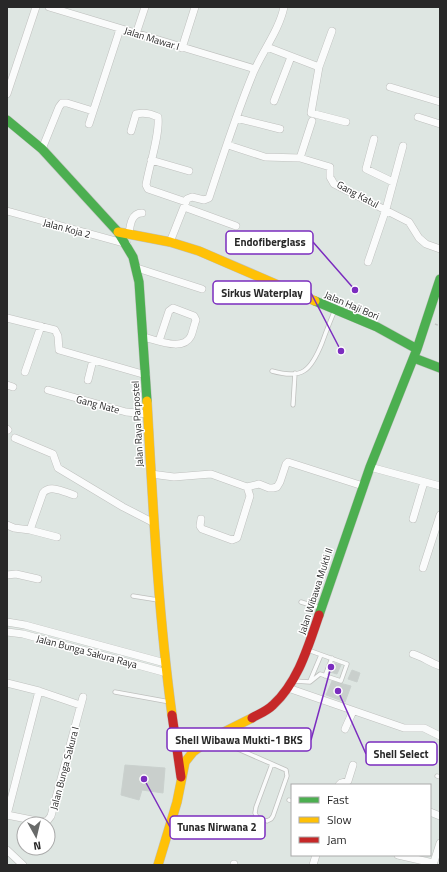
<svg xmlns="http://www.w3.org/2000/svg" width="447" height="872" viewBox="0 0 447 872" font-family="'Titillium Web',sans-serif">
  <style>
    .building { fill: #c9cfcc; stroke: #cad1ce }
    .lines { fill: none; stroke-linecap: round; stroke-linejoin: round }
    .lane-casing { stroke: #bfc0be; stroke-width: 5 }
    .street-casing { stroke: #bfc0be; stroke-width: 8 }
    .fast-casing { stroke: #bfc0be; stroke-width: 10 }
    .slow-casing { stroke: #bfc0be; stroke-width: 10 }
    .jam-casing { stroke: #bfc0be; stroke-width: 10 }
    .path { stroke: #c3c4c3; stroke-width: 1.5; stroke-dasharray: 3 2; stroke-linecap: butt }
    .lane { stroke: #fafbfb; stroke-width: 3.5 }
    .street { stroke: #fafbfb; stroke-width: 7 }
    .fast { stroke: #4caf50; stroke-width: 9 }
    .slow { stroke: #ffc107; stroke-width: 9 }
    .jam { stroke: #c62828; stroke-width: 9 }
    .labels { text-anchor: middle; stroke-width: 3; stroke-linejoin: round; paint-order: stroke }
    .street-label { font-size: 10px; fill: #282828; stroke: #fff }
    .leader { fill: none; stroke: #7b2cbf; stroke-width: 1.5 }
    .callout-dot { fill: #7b2cbf; stroke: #fff; stroke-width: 1.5 }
    .callout { fill: #fff; stroke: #7b2cbf; stroke-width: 1.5 }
    .callout-label { font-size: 11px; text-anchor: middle; font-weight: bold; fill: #282828 }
  </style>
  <rect width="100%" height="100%" fill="#dee6e2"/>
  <path class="building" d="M334,663l7,2 -4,9 -7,-2z
    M352,670l8,3 -3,9 -9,-3z
    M332,681l19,5 -6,16 -19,-7z
    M125,765l40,3 -2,25 -21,-3 -3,10 -18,-5z"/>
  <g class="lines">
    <defs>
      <path id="lane" d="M272,371c31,9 39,-1 50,-28 4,-11 8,-22 13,-33
        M293,405l2,-32
        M133,596l25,4
        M301,602l19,6
        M325,676l7,-18
        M294,681l16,1 10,-8 21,7 6,-17 -39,-14
        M310,681l11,-26
        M115,692l55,10
        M215,739l71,31 1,6 -14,40 -2,3 -4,2 -10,-4 -2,-4 1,-6 16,-43
        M437,776l3,1
        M289,800l3,1"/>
      <path id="street" d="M49,7l206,62
        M136,34l9,-27
        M267,47l52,20 13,-36
        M182,48l13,-41
        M319,67l-8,46 35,9
        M390,87l50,15
        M7,94l29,-87
        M274,101l17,-44
        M418,117l22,7
        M236,118l44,11
        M89,124l31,-95
        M131,131l5,-17c8,-2 14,-1 22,3 2,18 -9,49 -12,68l2,4 38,13
        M374,139l-8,30 27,13
        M228,145l37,12 35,1 30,9v10l4,7 75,38 10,16 7,6 14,5
        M42,149l17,-42 3,-4h5l26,8
        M300,158l12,-37
        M151,160l38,11
        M184,207l52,19
        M7,211l120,33
        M129,234c1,-8 2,-21 13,-21
        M170,242l17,-43 5,-2 12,3 5,-2c14,-43 28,-86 45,-127 10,-22 25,-41 30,-64
        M368,262l18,-53 17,-63
        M137,268l65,21
        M7,318l48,12 3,6 1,14 87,25
        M143,337c14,3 40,15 48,-1 2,-5 3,-11 5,-16l-2,-4 -21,-8 -4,3 -10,30
        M25,372l16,-46
        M88,380l5,-20
        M7,385l6,2
        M48,390l78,22 22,2
        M7,429l1,1
        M15,438l38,16 5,14 65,39 31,16
        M370,467l70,19
        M151,474l23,3 37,-3 36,13 12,-3 10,4h4l4,-1 3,-5 6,-18 2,-2 75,24
        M201,519l-1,7 2,3 30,11 5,-2 13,-42 -3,-9
        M413,519l11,-37
        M7,525l7,3 16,2 27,7
        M30,530l13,-37c7,-9 21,-1 31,2
        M423,568l17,-53
        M7,575l9,-1 22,5
        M7,622l18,3 140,38
        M7,632l16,2 144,39
        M413,654c10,3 16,8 27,12
        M7,683l32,8 41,14
        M288,688l116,40h20l16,8
        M345,729l8,-18
        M339,785l2,-2 7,-2 5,-16
        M430,812l10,4
        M7,815l35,7 6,-2 3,-4 32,-119
        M7,815l32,-124
        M7,850l16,15
        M398,855l35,8
        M234,865v-1
        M313,865l3,-10
        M433,865l7,-22"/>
      <path id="fast" d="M7,120l35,29 76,83 15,25 6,25 8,119
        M315,301l62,26 40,22
        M414,358l26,10
        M319,615l51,-148 47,-118 23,-70"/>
      <path id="slow" d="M118,232l52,10 29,9 116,50
        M147,401c6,105 11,210 25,314
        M158,865l19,-63 8,-40 8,-10 19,-14 40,-20"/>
      <path id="jam" d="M172,715l9,62
        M252,718c7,-4 15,-7 21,-13 25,-23 35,-58 46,-90"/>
    </defs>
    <use href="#lane" class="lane-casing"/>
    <use href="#street" class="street-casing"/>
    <use href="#fast" class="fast-casing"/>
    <use href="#slow" class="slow-casing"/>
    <use href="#jam" class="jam-casing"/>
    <path class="path" d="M435,324l5,2"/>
    <use href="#lane" class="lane"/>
    <use href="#street" class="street"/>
    <use href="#fast" class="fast"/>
    <use href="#slow" class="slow"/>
    <use href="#jam" class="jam"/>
  </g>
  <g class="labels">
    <g class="street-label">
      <text transform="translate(152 38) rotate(17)" y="4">Jalan Mawar I</text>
      <text transform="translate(358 194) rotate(28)" y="4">Gang Katul</text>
      <text transform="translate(67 228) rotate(15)" y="4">Jalan Koja 2</text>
      <text transform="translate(352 305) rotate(23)" y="4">Jalan Haji Bori</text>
      <text transform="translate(98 404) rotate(15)" y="4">Gang Nate</text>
      <text transform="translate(137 424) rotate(-93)" y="4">Jalan Raya Parpostel</text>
      <text transform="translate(315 591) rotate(-72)" y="4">Jalan Wibawa Mukti II</text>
      <text transform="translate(87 651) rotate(15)" y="4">Jalan Bunga Sakura Raya</text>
      <text transform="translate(64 768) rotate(-75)" y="4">Jalan Bunga Sakura I</text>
    </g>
  </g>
  <path class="leader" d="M355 290L313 242M341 351L311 293M331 667L311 740M338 691L366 754M144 779L170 827"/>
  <g class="callout-dot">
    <circle cx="355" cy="290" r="4"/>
    <circle cx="341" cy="351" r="4"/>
    <circle cx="331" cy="667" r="4"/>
    <circle cx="338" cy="691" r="4"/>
    <circle cx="144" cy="779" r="4"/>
  </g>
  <g class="callout">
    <rect x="226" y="231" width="87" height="23" rx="4"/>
    <rect x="213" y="281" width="98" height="23" rx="4"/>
    <rect x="167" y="728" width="144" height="23" rx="4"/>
    <rect x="366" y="742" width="71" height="23" rx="4"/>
    <rect x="170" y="816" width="95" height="23" rx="4"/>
  </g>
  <g class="callout-label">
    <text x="270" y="246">Endofiberglass</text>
    <text x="262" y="297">Sirkus Waterplay</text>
    <text x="239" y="744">Shell Wibawa Mukti-1 BKS</text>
    <text x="401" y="758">Shell Select</text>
    <text x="217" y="831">Tunas Nirwana 2</text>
  </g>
  <rect width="447" height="872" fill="none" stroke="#282828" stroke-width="16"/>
  <rect x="291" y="784" width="140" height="72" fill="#ffffff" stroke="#a9a9a9"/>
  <rect x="299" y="797" width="20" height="6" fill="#4caf50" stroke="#a9a9a9"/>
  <text x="327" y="804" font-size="12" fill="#282828">Fast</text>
  <rect x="299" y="817" width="20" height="6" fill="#ffc107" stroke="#a9a9a9"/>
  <text x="327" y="824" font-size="12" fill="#282828">Slow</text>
  <rect x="299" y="837" width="20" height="6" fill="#c62828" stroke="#a9a9a9"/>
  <text x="327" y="844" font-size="12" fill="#282828">Jam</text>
  <g transform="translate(36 836) rotate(172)"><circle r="19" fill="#ffffff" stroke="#a9a9a9"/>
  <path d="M0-3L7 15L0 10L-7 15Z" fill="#686a69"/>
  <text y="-6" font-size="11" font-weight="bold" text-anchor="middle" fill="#282828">N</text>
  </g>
</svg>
